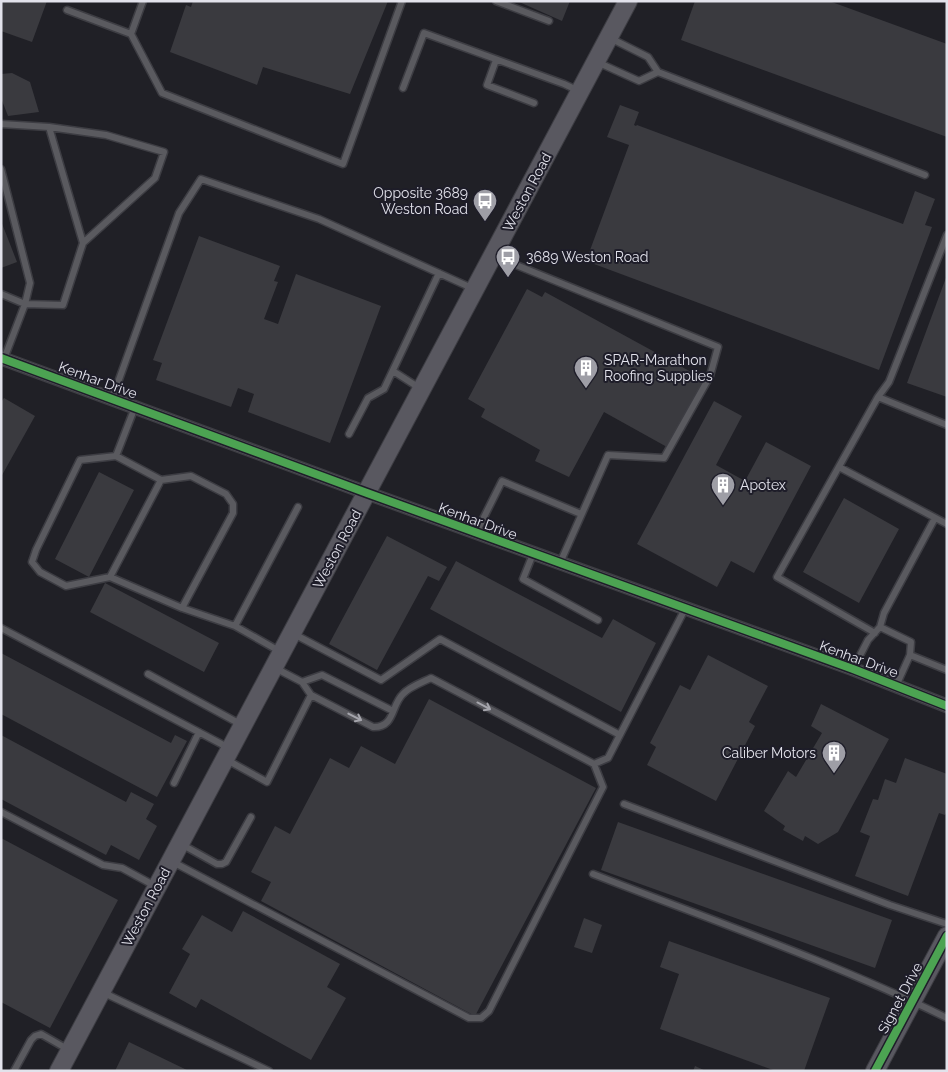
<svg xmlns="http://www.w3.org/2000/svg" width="948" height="1072" viewBox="0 0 948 1072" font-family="Raleway,sans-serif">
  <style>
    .building { fill: #3a3a3f }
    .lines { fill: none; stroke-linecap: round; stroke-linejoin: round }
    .lane-casing { stroke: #3d3d43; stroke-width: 9 }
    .street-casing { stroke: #3d3d43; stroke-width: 15 }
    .secondary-casing { stroke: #3d3d43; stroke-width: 20 }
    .lane { stroke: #5a5a5f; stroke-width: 6 }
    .street { stroke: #5a5a5f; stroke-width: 12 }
    .secondary { stroke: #595860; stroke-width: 18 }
    .cycleway-casing { stroke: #1e1d29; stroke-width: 11 }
    .cycleway { stroke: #4ca352; stroke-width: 8 }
    .oneway { stroke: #a5a5ac }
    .labels { text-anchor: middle; stroke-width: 4; stroke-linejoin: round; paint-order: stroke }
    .street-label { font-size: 14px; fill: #e2e2eb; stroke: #1e1d29 }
    .poi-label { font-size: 14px; fill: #e2e2eb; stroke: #1e1d29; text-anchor: start }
  </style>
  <rect width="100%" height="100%" fill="#202026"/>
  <path class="building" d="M1,1h46l-15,41 -31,-11z
    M193,1h195l-38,93 -87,-27 -6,18 -87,-33 16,-47 5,2z
    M517,1h53l-8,20z
    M695,1h134l118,43v93l-266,-97z
    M12,73l18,9 9,30 -31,4 -7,-18v-24z
    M620,105l19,7 -5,13 2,1 1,-1 266,99 12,-33 20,8 -10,26 7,2 -53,143 -293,-109 43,-116 -22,-8z
    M1,221l16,41 -16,6z
    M199,236l81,30 -6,15 4,1 -14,37 14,5 18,-50 85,32 -51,137 -82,-31 6,-18 -16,-6 -7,19 -75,-27 6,-17 -9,-3z
    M947,275v122l-40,-14z
    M527,289l15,8 3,-5 159,87 -37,68 -63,-35 -35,65 -34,-16 5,-11 -59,-33 4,-8 -17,-10z
    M4,398l31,18 -34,61v-75z
    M714,401l28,15 -26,49 29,16 21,-39 45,24 -57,107 -23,-12 -14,26 -80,-43z
    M99,472l35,18 -45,87 -34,-18z
    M844,498l55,31 -40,74 -56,-31z
    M387,536l60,31 -8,14 -11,-5 -51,94 -48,-26z
    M456,561l146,77 11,-19 43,24 -35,69 -191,-103z
    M105,583l114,60 -15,29 -114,-60z
    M1,653l170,90 4,-8 12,6 -30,56 -156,-83z
    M708,655l60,31 -19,36 6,4 -39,75 -69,-36 9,-18 -6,-4 30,-58 10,5z
    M429,699l167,89 -121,228 -214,-115 10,-19 -20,-10 24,-46 15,8 40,-76 19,10 12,-22 34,18z
    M821,704l68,35 -51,93 -20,12 -13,-8 -2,5 -20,-11 2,-4 -21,-15 24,-40 8,6 26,-44 -11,-7z
    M1,735l125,67 5,-10 23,12 -8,15 11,7 -18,34 -28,-15 -5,10 -105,-56z
    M905,758l42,16v38l-2,3 -6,-2 -31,83 -53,-20 15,-40 -10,-4 13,-33 5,1 7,-21 11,4z
    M618,822l274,98 -17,48 -274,-98z
    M1,838l117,62 -68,128 -49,-26z
    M243,911l97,53 -13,23 19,11 -35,62 -110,-61 -5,9 -27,-15 21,-39 -8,-5 20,-34 30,17z
    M584,918l18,7 -10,28 -18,-6z
    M669,941l161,57 -26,73h-28l-116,-42 19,-55 -19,-7z
    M129,1042l60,29h-74z
    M695,1066l11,5h-13z"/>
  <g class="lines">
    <defs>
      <path id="lane" d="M496,1l53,20
        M67,10l64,24 12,-33
        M131,34l31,59 181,71 59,-163
        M610,38l38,19 10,15
        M496,60l-9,25 47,18
        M597,62l42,19 19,-9 267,103
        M403,88l21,-55 140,51 15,7
        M1,124l48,3 34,116 -20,62 -38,-1 -21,55
        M49,127l57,8 58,17 -9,26 -72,65
        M1,169l29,114 -5,21 -24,-10
        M494,256l224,91 -8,29 -46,82 -56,-3 -48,108
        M393,371l28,18
        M878,397l11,-15 58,-147
        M112,399l67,-186 22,-34 118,40 155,70
        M135,407l-19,49 45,24 30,-4 35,18 7,10v9l-51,95 53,18
        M349,434l19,-36 16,-9 55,-116
        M116,456l-36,4 -44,90 -4,12 8,10 26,14 44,-9 72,31
        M839,467l108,57
        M476,533l26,-52 79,33
        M533,554l-10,25 75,41
        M110,577l51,-97
        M880,627l4,-14 51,-95
        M1,628l228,120
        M292,633l89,47 59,-41 180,96
        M875,633l-98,-56 101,-180 69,28
        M281,652l-46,-26 63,-119
        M910,655l37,15
        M853,669l15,-29 12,-13 31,15 -1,13 -14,31
        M148,674l94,51
        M302,682l20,-7 71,36
        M227,760l40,22 44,-87
        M594,764l14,-6 77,-149
        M174,783l25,-51
        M624,804l266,101 57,19
        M1,812l102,53 19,3 35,19
        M181,844l36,20h5l4,-2 25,-45
        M171,861l298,157h12l8,-7 114,-224 -9,-23 -163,-86c-8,4 -22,9 -28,16 -12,11 -8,34 -30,33l-62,-32 -9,-13 -27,-14
        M593,874c118,46 240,88 354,144
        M102,992l167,79
        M14,1071l17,-31 4,-4 6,-2 28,16"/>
      <path id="street" d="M1,358l366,135 486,176 94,37"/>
      <path id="secondary" d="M59,1071l569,-1070
        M875,1071l72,-135"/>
    </defs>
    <use href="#lane" class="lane-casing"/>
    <use href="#street" class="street-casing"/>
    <use href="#secondary" class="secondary-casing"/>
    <use href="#lane" class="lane"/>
    <use href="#street" class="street"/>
    <use href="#secondary" class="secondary"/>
    <defs>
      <path id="cycleway" d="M1,358l366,135 486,176 94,37
        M875,1071l72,-135"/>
    </defs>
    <use href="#cycleway" class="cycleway-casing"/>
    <use href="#cycleway" class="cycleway"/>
  </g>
  <defs><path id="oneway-shaft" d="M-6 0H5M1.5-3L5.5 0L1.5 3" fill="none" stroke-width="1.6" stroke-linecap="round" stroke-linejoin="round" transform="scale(1.25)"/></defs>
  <g class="oneway">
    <use href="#oneway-shaft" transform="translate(484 706) rotate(28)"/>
    <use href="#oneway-shaft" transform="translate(355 717) rotate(27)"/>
  </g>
  <defs>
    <symbol id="bus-pin" viewBox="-11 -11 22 30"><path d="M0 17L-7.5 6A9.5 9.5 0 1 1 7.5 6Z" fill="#9e9ea6" stroke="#1e1d29"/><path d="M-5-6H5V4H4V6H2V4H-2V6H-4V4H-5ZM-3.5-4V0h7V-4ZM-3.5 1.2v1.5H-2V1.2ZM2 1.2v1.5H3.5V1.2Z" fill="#fff"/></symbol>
    <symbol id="building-pin" viewBox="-11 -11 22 30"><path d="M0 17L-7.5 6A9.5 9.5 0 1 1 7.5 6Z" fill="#9e9ea6" stroke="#1e1d29"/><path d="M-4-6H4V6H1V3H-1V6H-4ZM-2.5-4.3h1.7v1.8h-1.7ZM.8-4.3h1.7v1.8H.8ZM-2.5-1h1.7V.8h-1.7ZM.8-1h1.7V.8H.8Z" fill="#fff"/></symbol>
  </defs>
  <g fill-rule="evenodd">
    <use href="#bus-pin" x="471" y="187" width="28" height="38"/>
    <use href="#bus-pin" x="494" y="243" width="28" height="38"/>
    <use href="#building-pin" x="572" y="354" width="28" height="38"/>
    <use href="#building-pin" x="709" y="471" width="28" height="38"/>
    <use href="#building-pin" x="820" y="739" width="28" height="38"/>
  </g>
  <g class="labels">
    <g class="street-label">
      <text transform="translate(527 192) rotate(-62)" y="5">Weston Road</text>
      <text transform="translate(98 380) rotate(20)" y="5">Kenhar Drive</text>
      <text transform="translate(478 521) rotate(20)" y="5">Kenhar Drive</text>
      <text transform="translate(337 549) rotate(-62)" y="5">Weston Road</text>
      <text transform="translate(859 659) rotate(20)" y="5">Kenhar Drive</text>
      <text transform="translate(146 907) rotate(-62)" y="5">Weston Road</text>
      <text transform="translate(900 998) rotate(-62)" y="5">Signet Drive</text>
    </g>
    <g class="poi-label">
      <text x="468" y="198" text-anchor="end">Opposite 3689<tspan x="468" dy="16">Weston Road</tspan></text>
      <text x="526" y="262">3689 Weston Road</text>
      <text x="604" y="365">SPAR-Marathon<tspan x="604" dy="16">Roofing Supplies</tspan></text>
      <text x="740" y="490">Apotex</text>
      <text x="816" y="758" text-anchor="end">Caliber Motors</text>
    </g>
  </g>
  <rect width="948" height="1072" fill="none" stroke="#e2e2eb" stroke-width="5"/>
</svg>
